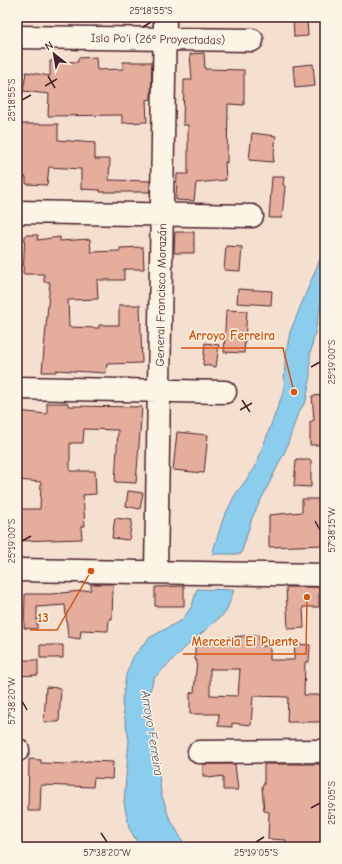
<svg xmlns="http://www.w3.org/2000/svg" width="342" height="864" viewBox="0 0 342 864" font-family="'Comic Neue',sans-serif">
  <style>
    .water { fill: #8bcded; stroke: #71879f }
    .building { fill: #e5ae9c; stroke: #4a1f2b; fill-rule: evenodd }
    .lines { fill: none; stroke-linecap: round; stroke-linejoin: round }
    .minor-casing { stroke: #4a1f2b; stroke-width: 25 }
    .minor { stroke: #fcf5e5; stroke-width: 22 }
    .ticks { fill: none; stroke: #4a1f2b; stroke-width: 1.5 }
    .labels { text-anchor: middle; stroke-width: 3; stroke-linejoin: round; paint-order: stroke }
    .street-label { font-size: 12px; fill: #4a1f2b; stroke: #fcf5e5 }
    .water-label { font-size: 13px; font-style: italic; fill: #5e5365; stroke: #fcf5e5 }
    .leader { fill: none; stroke: #d8530f; stroke-width: 1.5 }
    .callout-dot { fill: #d8530f; stroke: #fcf5e5; stroke-width: 1.5 }
    .callout-label { font-size: 13px; text-anchor: middle; font-weight: bold; fill: #d8530f; stroke: #fcf5e5; stroke-width: 3; stroke-linejoin: round; paint-order: stroke }
    .neatline { fill: none; stroke: #4a1f2b; stroke-width: 1.5 }
    .ticks-label { font-size: 10px; text-anchor: middle; fill: #4a1f2b }
  </style>
  <rect width="100%" height="100%" fill="#f5e0cf"/>
  <filter id="ink" filterUnits="userSpaceOnUse"><feTurbulence type="fractalNoise" baseFrequency=".025" numOctaves="2"/><feDisplacementMap in="SourceGraphic" scale="8" xChannelSelector="R" yChannelSelector="G"/><feConvolveMatrix kernelMatrix="1 2 1 2 8 2 1 2 1" color-interpolation-filters="sRGB"/></filter>
  <g filter="url(#ink)">
    <path class="water" d="M325,247v39l-15,69v25l-4,21 -8,12 -12,36 -34,69 -11,36h-29l11,-35 12,-24 20,-27 29,-78 1,-30 5,-28z
      M197,589l37,1 -8,22 -38,33 -34,33 -6,19 8,50 5,46 8,24 17,30h-46l-11,-19 -5,-25 5,-63 -7,-36 4,-29 7,-18 16,-19 33,-18 10,-14z"/>
    <path class="building" d="M293,17h14l1,19 -14,1z
      M204,53l1,16 39,1v35l-16,-1 -1,59 -2,-1 1,18 -30,3 -2,18 -18,-1 1,-26h11v-49h-5l1,-45h8l-2,-26z
      M96,57l1,13 26,-1v-7h29l-1,37 -5,1 1,22 -25,1v-8l-74,1 1,-22 -26,-3 3,-19 24,4v-15l28,1v-4z
      M313,64l2,22 -20,2 -2,-22z
      M17,124h41v16l37,3v16h15l-1,21 41,1v11h-50v-2l-19,-1v-20l-32,-2 -2,18 -21,-1v-7h-9z
      M252,133l24,3 -3,26 -24,-2z
      M272,177h12l-1,8 2,1 -3,32h-13z
      M175,232h19v21h-20z
      M25,235h13l-1,5 23,-3v4l30,-2 1,13 29,-1v-3l23,-1 1,22h-20v11h-27l1,19 -30,1 1,27 30,1v-3h20v-20h21l2,58 -35,1 -1,9 -50,-3v2h-14l8,-90h-6v-8h-21z
      M226,246l16,1 -2,24 -16,-1z
      M238,289l34,2 -1,14 -34,-2z
      M226,310l21,1 -3,42 -20,-1z
      M205,343l14,2 -3,22 -13,-2z
      M325,395l-1,50h-14v-23l4,-2 -2,-24z
      M47,403h21v3l74,1 -6,76 -21,-1 3,-52 -34,-1 -1,14h-13v28h25l1,23 -13,1 2,31h-4l1,13 -65,2v-32h23l1,-27 -24,-2v-69l30,3z
      M177,432l31,3 -4,38 -31,-3z
      M296,460h15v27l-17,-1z
      M128,491l15,2 -3,16 -14,-3z
      M302,499h21l2,46 -56,2v-32l33,-3z
      M115,518l17,2 -3,20 -17,-2z
      M91,584h22l-1,35h-3l-1,12 -27,-1 -1,9 -12,-2 -3,-32 -28,2v22l-13,-1 1,-34h26l40,-4z
      M184,586v20h-29v-19z
      M286,587h33v20h-16l1,21 -16,1z
      M259,635v11h11v14h24l1,-16 15,1 -1,17h-4l-1,33h21v27h-38l1,-25 -35,-1 -2,29 -19,-2v4l-14,-1 1,-12h-29v-21l4,-1 3,-32h-2v-14l14,-1 1,-3h17v-4l2,-1zM210,669h30l-2,27 -28,-1z
      M40,645h23v13h-23z
      M17,660h21v15l-21,1z
      M46,687l15,1 -2,34h-15z
      M29,759l12,1v3l26,1 21,-3 25,1 -1,17 -18,-1 -1,9 -52,-2 -1,26h-12z
      M203,764h32l3,26h-15v-14l-14,2 -1,-2h-5z
      M264,764h61v73h-3l-1,10h-35v-7l-18,-1 1,-27 -5,-1 -2,-25 2,-1z"/>
    <g class="lines">
      <defs>
        <path id="minor" d="M17,37l235,3
          M17,212l235,4
          M17,388l208,4
          M17,570l308,5
          M156,572l9,-555
          M17,750h1
          M199,752l126,-1"/>
      </defs>
      <use href="#minor" class="minor-casing"/>
      <use href="#minor" class="minor"/>
    </g>
  </g>
  <path class="ticks" d="M143,27l8,-5M48,76l7,12M45,86l12,-7M22,100l9,-5M311,367l9,-5M242,400l8,12M240,410l12,-7M315,521l5,9M22,541l9,-5M22,701l5,9M311,808l9,-5M101,833l6,9M256,842l8,-5"/>
  <g class="labels">
    <g class="street-label">
      <text transform="translate(158 39) rotate(1)" y="4">Isla Po'i (26ª Proyectadas)</text>
      <text transform="translate(161 295) rotate(-89)" y="4">General Francisco Morazán</text>
    </g>
    <g class="water-label">
      <text transform="translate(153 733) rotate(81)" y="5">Arroyo Ferreira</text>
    </g>
  </g>
  <path class="leader" d="M294 392L283 348H181M91 571L57 630H30M307 597L306 654H183"/>
  <g class="callout-dot">
    <circle cx="294" cy="392" r="4"/>
    <circle cx="91" cy="571" r="4"/>
    <circle cx="307" cy="597" r="4"/>
  </g>
  <g class="callout-label">
    <text x="232" y="340">Arroyo Ferreira</text>
    <text x="43" y="622">13</text>
    <text x="245" y="646">Merceria El Puente</text>
  </g>
  <rect width="342" height="864" fill="none" stroke="#fcf5e5" stroke-width="44"/>
  <g transform="translate(54 54) rotate(329)" stroke="#fcf5e5" stroke-width="3" paint-order="stroke">
  <path d="M0-3L7 15L0 10L-7 15Z" fill="#4a1f2b"/>
  <text y="-6" font-size="11" font-weight="bold" text-anchor="middle" fill="#4a1f2b">N</text>
  </g>
  <rect x="22" y="22" width="298" height="820" class="neatline"/>
  <g class="ticks-label">
    <text x="151" y="14">25°18'55"S</text>
    <text transform="translate(11 100) rotate(-90)" y="4">25°18'55"S</text>
    <text transform="translate(331 362) rotate(-90)" y="4">25°19'00"S</text>
    <text transform="translate(331 530) rotate(-90)" y="4">57°38'15"W</text>
    <text transform="translate(11 541) rotate(-90)" y="4">25°19'00"S</text>
    <text transform="translate(11 701) rotate(-90)" y="4">57°38'20"W</text>
    <text transform="translate(331 803) rotate(-90)" y="4">25°19'05"S</text>
    <text x="107" y="856">57°38'20"W</text>
    <text x="256" y="856">25°19'05"S</text>
  </g>
</svg>
